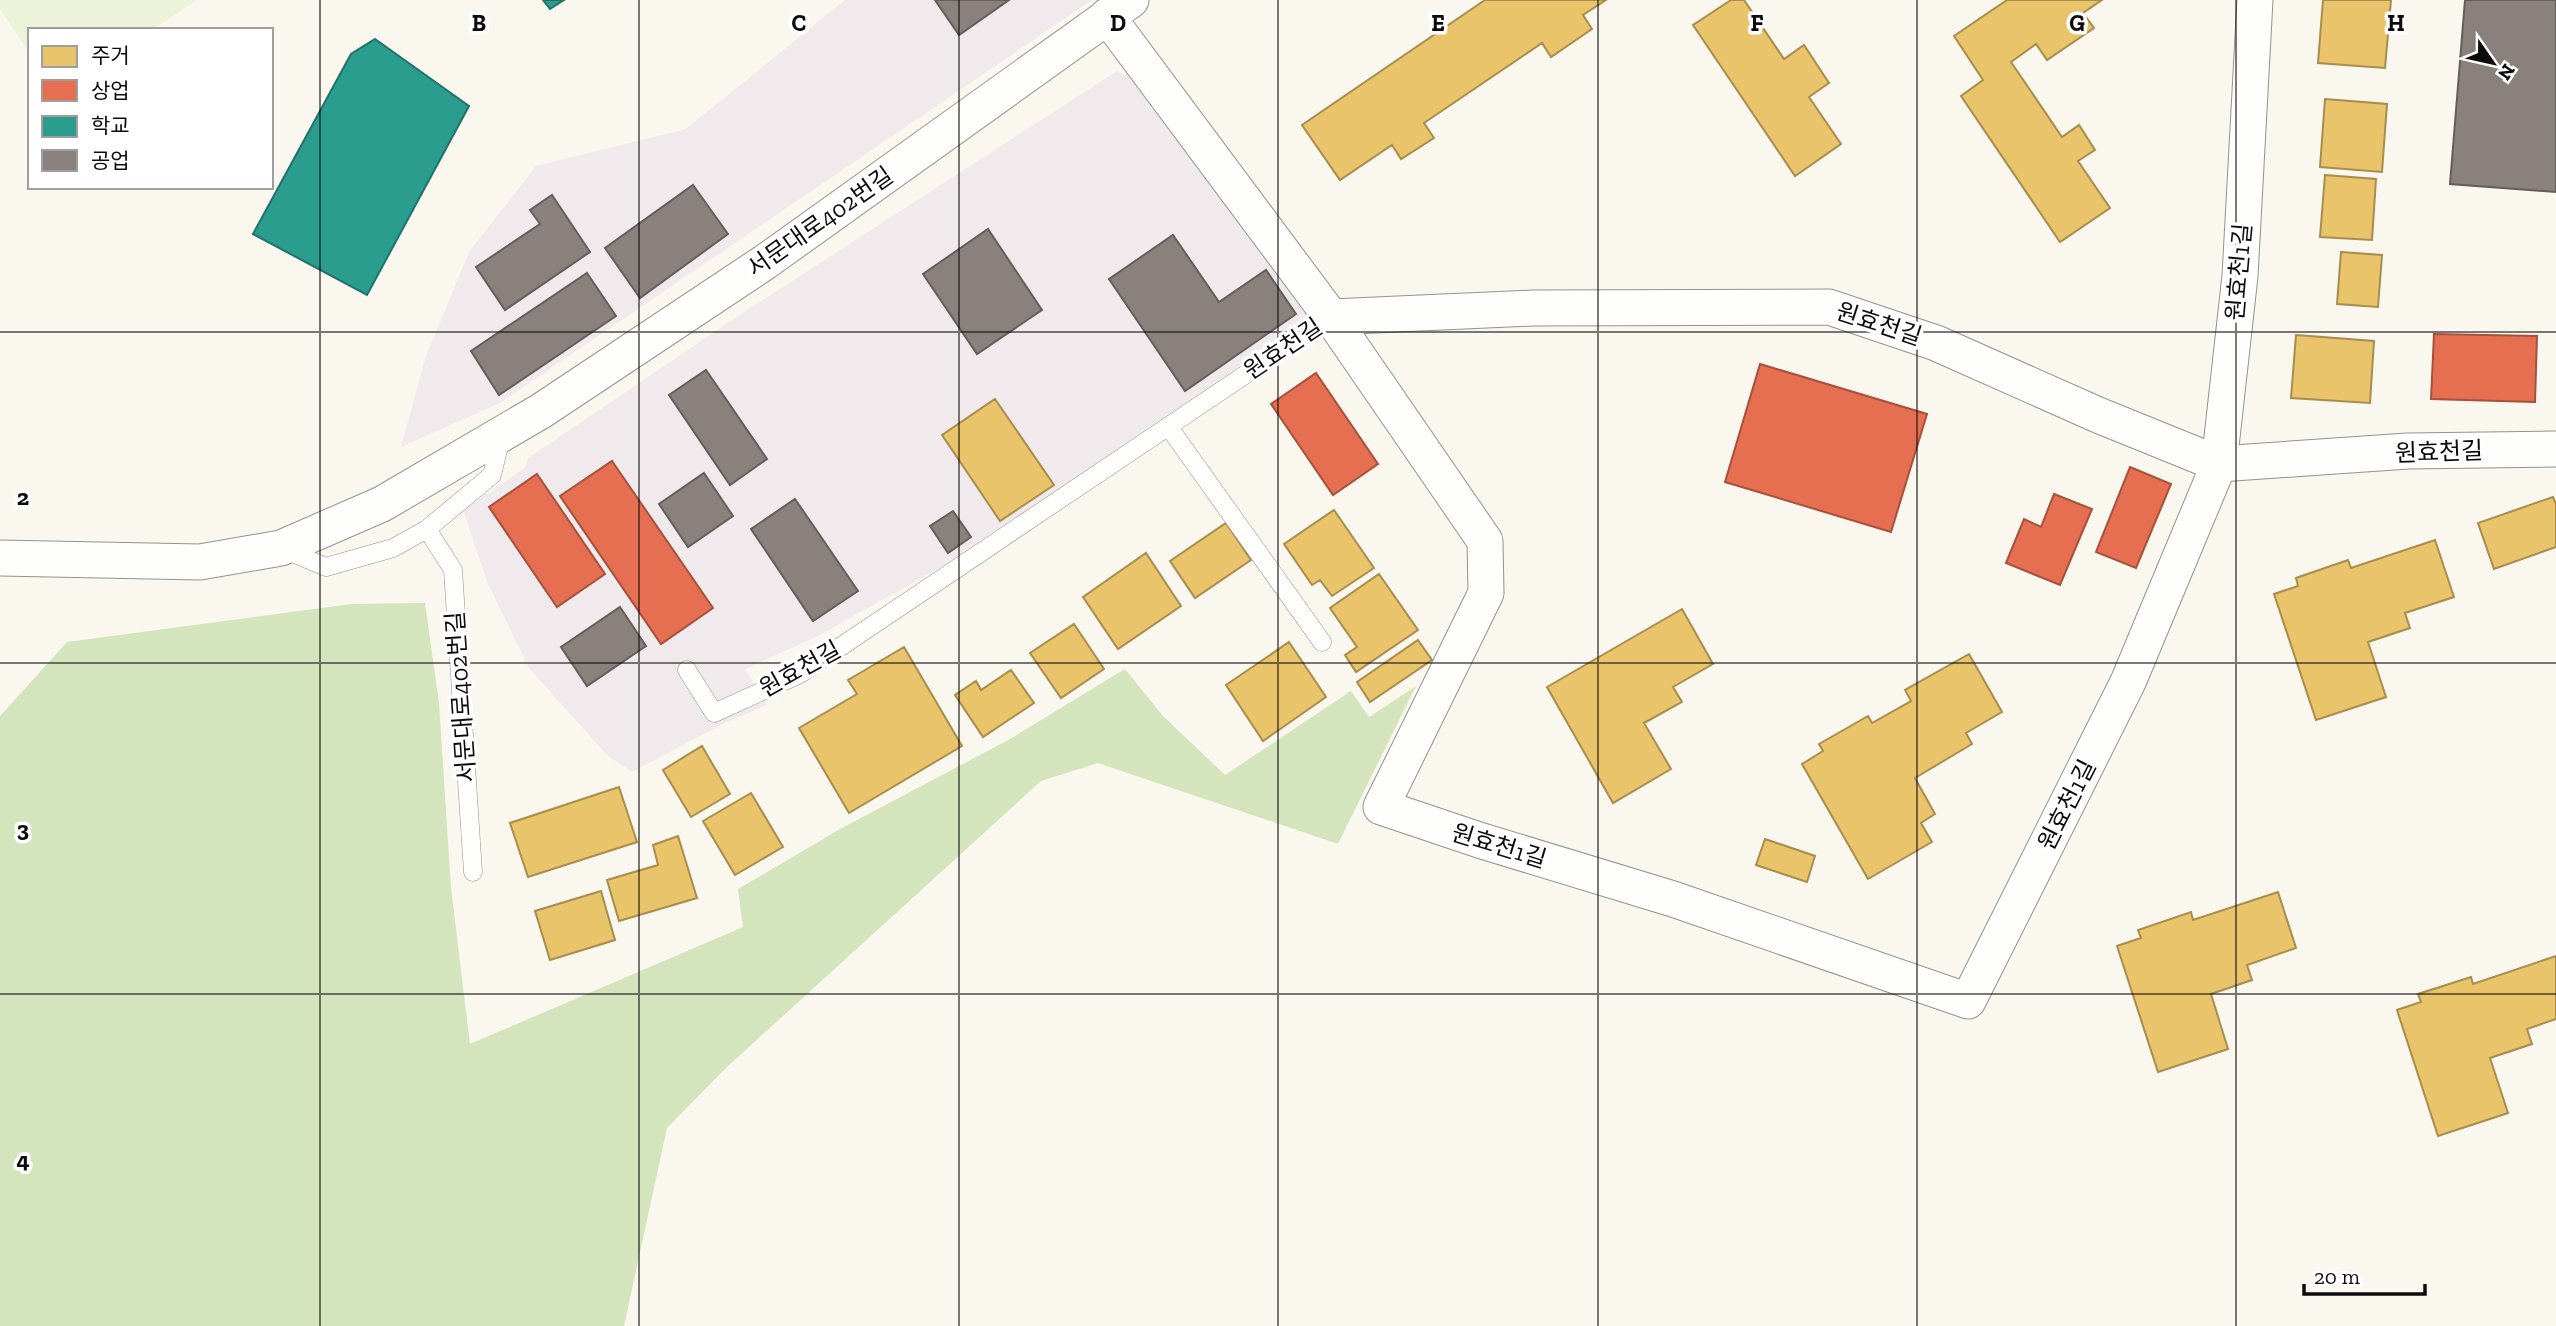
<svg xmlns="http://www.w3.org/2000/svg" width="2556" height="1326" viewBox="0 0 2556 1326" font-family="'Zilla Slab','Noto Sans KR',serif">
  <style>
    .industrial { fill: #f1eaec }
    .forest { fill: #d4e5be }
    .pitch { fill: #edf3d9 }
    .homes { fill: #e9c46a; stroke: #a78d4e; stroke-width: 2 }
    .shops { fill: #e76f51; stroke: #a5513c; stroke-width: 2 }
    .schools { fill: #2a9d8f; stroke: #217268; stroke-width: 2 }
    .industry { fill: #8a817c; stroke: #645e5a; stroke-width: 2 }
    .lines { fill: none; stroke-linecap: round; stroke-linejoin: round }
    .service-casing { stroke: #93928e; stroke-width: 19 }
    .minor-casing { stroke: #93928e; stroke-width: 37 }
    .service { stroke: #fefefd; stroke-width: 18 }
    .minor { stroke: #fefefd; stroke-width: 35 }
    .grid { fill: none; stroke: #0c0c0c; stroke-width: 2; stroke-opacity: 0.55 }
    .labels { text-anchor: middle; stroke-width: 7; stroke-linejoin: round; paint-order: stroke }
    .street-label { font-size: 24px; fill: #0c0c0c; stroke: #fff }
    .grid-label { font-size: 23px; text-anchor: middle; font-weight: bold; fill: #0c0c0c; stroke: #fff; stroke-width: 7; stroke-linejoin: round; paint-order: stroke }
  </style>
  <rect width="100%" height="100%" fill="#faf7ef"/>
  <path class="industrial" d="M845,0h247l-592,403 -99,44 25,-91 43,-104 67,-86 150,-37z
    M1117,71l18,9 178,229 -4,12 -352,237 -139,78 -73,33 22,36 -42,18 -93,49 -25,-17 -78,-87 -41,-84 -25,-74 62,-42 3,-10 213,-144z"/>
  <path class="forest" d="M425,603l14,100 12,185 19,156 273,-117 -5,-38 102,-60 170,-90 115,-70 38,47 62,59 126,-84 18,26 47,-31 -78,158 -240,-81 -57,18 -314,286 -60,61 -43,198h-624v-610l67,-74 284,-38z"/>
  <path class="pitch" d="M0,0h197l-45,30h-122v24l-30,-45z"/>
  <path class="homes" d="M1485,0h121l-23,15 9,14 -41,28 -9,-14 -118,80 10,15 -33,21 -9,-14 -52,35 -38,-55z
    M1731,0h13l40,59 20,-14 25,38 -20,14 32,47 -46,32 -102,-151z
    M2007,0h95l-19,13 11,15 -47,32 -11,-16 -25,18 51,75 17,-12 16,25 -17,11 32,47 -50,34 -99,-146 22,-16 -29,-44z
    M2323,0h68l-6,68 -67,-5z
    M2325,99l62,5 -5,68 -62,-5z
    M2325,175l51,4 -4,61 -52,-3z
    M2341,252l41,3 -4,52 -41,-3z
    M2296,335l78,6 -4,62 -79,-5z
    M995,399l59,86 -54,36 -58,-86z
    M2553,497l3,7v43l-62,22 -16,-46z
    M1334,510l40,58 -42,28 -12,-16 -8,5 -28,-41z
    M1226,523l25,37 -56,38 -25,-37z
    M2435,540l19,57 -49,16 5,15 -42,14 18,55 -70,23 -42,-126 24,-8 -2,-8 52,-18 3,8z
    M1146,553l35,53 -63,43 -35,-52z
    M1379,574l39,56 -62,42 -11,-17 12,-8 -27,-39z
    M1682,609l31,55 -40,23 9,15 -38,21 27,46 -58,34 -66,-116z
    M1074,624l30,45 -43,29 -31,-45z
    M1418,640l14,20 -62,42 -13,-20z
    M1289,642l37,55 -63,44 -37,-56z
    M904,647l58,99 -113,67 -50,-85 58,-34 -9,-14z
    M1969,654l33,58 -36,21 6,11 -57,34 20,36 -14,9 11,19 -64,37 -66,-115 21,-13 -4,-7 49,-28 4,7 39,-22 -6,-11z
    M1011,670l23,33 -51,34 -28,-42 21,-14 5,9z
    M702,746l28,48 -39,23 -28,-47z
    M619,787l18,55 -109,35 -18,-54z
    M751,793l32,54 -48,28 -32,-54z
    M678,836l19,62 -78,23 -12,-41 51,-15 -5,-20z
    M1765,839l50,17 -8,26 -51,-17z
    M601,891l14,49 -65,20 -15,-49z
    M2278,892l18,56 -49,17 5,15 -41,14 17,55 -70,23 -41,-126 24,-8 -3,-8 53,-18 2,8z
    M2556,956v63l-29,10 5,15 -42,14 18,55 -70,23 -41,-126 24,-8 -3,-8 53,-17 2,7z"/>
  <path class="shops" d="M2434,334l103,2 -2,66 -104,-3z
    M1760,364l167,50 -36,118 -166,-50z
    M1316,373l62,91 -45,31 -62,-91z
    M612,461l101,147 -52,36 -101,-148z
    M2130,467l41,17 -35,84 -40,-16z
    M537,474l68,100 -48,33 -68,-100z
    M2054,494l38,15 -32,76 -54,-22 18,-44 17,8z"/>
  <path class="schools" d="M543,0h21l-14,9z
    M375,39l94,67 -102,189 -114,-61 98,-180z"/>
  <path class="industry" d="M935,0h74l-50,35z
    M2465,0h91v192l-106,-8z
    M693,185l35,49 -88,64 -35,-50z
    M552,195l38,57 -85,58 -29,-43 64,-43 -10,-14z
    M988,229l54,81 -65,44 -54,-80z
    M1173,235l46,67 47,-32 30,44 -111,77 -76,-112z
    M587,273l29,43 -117,79 -28,-44z
    M706,370l61,89 -37,26 -61,-90z
    M704,473l29,43 -45,31 -29,-43z
    M795,499l63,92 -45,30 -62,-92z
    M953,511l18,26 -23,16 -18,-27z
    M620,607l26,39 -59,40 -26,-39z"/>
  <g class="lines">
    <defs>
      <path id="service" d="M1168,426l154,216
        M427,529l26,41 20,302
        M281,548l45,19 67,-19 34,-19 65,-54 9,-38
        M687,670l27,43 86,-39 531,-357"/>
      <path id="minor" d="M1107,16l224,301 154,224 1,52 -105,214 98,33 194,59 295,102 160,-319 91,-218 21,-188 15,-276
        M1331,317l202,-9 296,-1 107,36 162,72 121,49 189,-13 148,-2
        M0,558l200,4 81,-14 101,-44 159,-93 224,-149 366,-262"/>
    </defs>
    <use href="#service" class="service-casing"/>
    <use href="#minor" class="minor-casing"/>
    <use href="#service" class="service"/>
    <use href="#minor" class="minor"/>
  </g>
  <path class="grid" d="M320,0v1326M639,0v1326M959,0v1326M1278,0v1326M1598,0v1326M1917,0v1326M2236,0v1326M0,332h2556M0,663h2556M0,994h2556"/>
  <g class="labels">
    <g class="street-label">
      <text transform="translate(820 222) rotate(-35)" y="8">서문대로402번길</text>
      <text transform="translate(2239 272) rotate(-85)" y="8">원효천1길</text>
      <text transform="translate(1879 324) rotate(18)" y="8">원효천길</text>
      <text transform="translate(1283 349) rotate(-34)" y="8">원효천길</text>
      <text transform="translate(2439 452) rotate(-2)" y="8">원효천길</text>
      <text transform="translate(800 669) rotate(-29)" y="8">원효천길</text>
      <text transform="translate(461 697) rotate(-94)" y="8">서문대로402번길</text>
      <text transform="translate(2067 805) rotate(-63)" y="8">원효천1길</text>
      <text transform="translate(1499 846) rotate(17)" y="8">원효천1길</text>
    </g>
  </g>
  <g class="grid-label">
    <text x="479" y="31">B</text>
    <text x="799" y="31">C</text>
    <text x="1118" y="31">D</text>
    <text x="1438" y="31">E</text>
    <text x="1757" y="31">F</text>
    <text x="2077" y="31">G</text>
    <text x="2396" y="31">H</text>
    <text x="23" y="505">2</text>
    <text x="23" y="837">3</text>
    <text x="23" y="1168">4</text>
  </g>
  <rect x="28" y="28" width="245" height="161" fill="#ffffff" stroke="#9e9e9e" stroke-width="2"/>
  <rect x="42" y="46" width="35" height="21" fill="#e9c46a" stroke="#9e9e9e" stroke-width="2"/>
  <text x="91" y="63" font-size="21" fill="#0c0c0c">주거</text>
  <rect x="42" y="80" width="35" height="21" fill="#e76f51" stroke="#9e9e9e" stroke-width="2"/>
  <text x="91" y="98" font-size="21" fill="#0c0c0c">상업</text>
  <rect x="42" y="116" width="35" height="21" fill="#2a9d8f" stroke="#9e9e9e" stroke-width="2"/>
  <text x="91" y="133" font-size="21" fill="#0c0c0c">학교</text>
  <rect x="42" y="150" width="35" height="21" fill="#8a817c" stroke="#9e9e9e" stroke-width="2"/>
  <text x="91" y="168" font-size="21" fill="#0c0c0c">공업</text>
  <g transform="translate(2493 63) rotate(124)" stroke="#ffffff" stroke-width="5" paint-order="stroke">
  <path d="M0-5L12 26L0 18L-12 26Z" fill="#0c0c0c"/>
  <text y="-10" font-size="19" font-weight="bold" text-anchor="middle" fill="#0c0c0c">N</text>
  </g>
  <path d="M2304 1284v10h121v-10" fill="none" stroke="#0c0c0c" stroke-width="3.5"/>
  <text x="2314" y="1284" font-size="21" fill="#0c0c0c" stroke="#ffffff" stroke-width="5" paint-order="stroke">20 m</text>
</svg>
